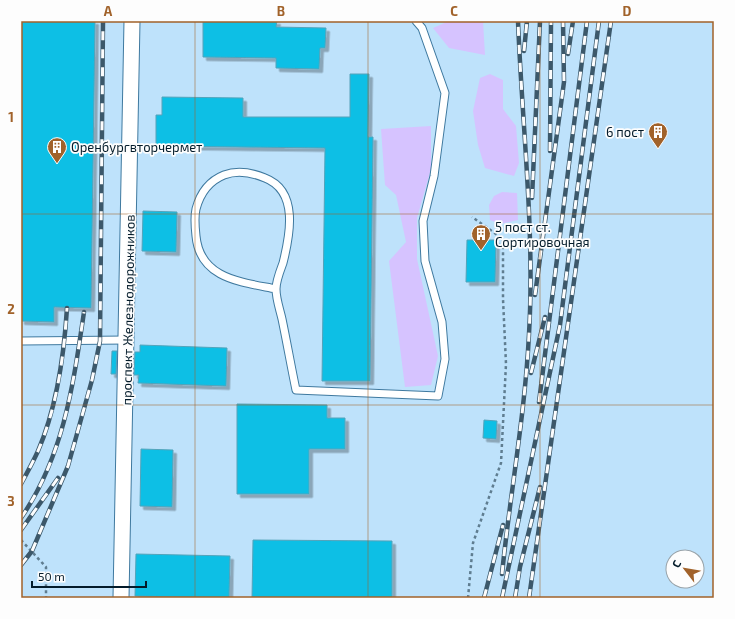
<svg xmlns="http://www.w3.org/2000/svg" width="735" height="619" viewBox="0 0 735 619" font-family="'Exo 2',sans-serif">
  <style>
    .green { fill: #d6c3ff }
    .building { fill: #0ebfe5; stroke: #53a3ba; filter: url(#shadow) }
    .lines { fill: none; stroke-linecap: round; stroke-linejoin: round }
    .lane-casing { stroke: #3f799f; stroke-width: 9 }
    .street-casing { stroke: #3f799f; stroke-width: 17 }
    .path { stroke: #5f7d90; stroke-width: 2.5; stroke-dasharray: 3 3; stroke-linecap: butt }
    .lane { stroke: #fff; stroke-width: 7 }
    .street { stroke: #fff; stroke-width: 15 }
    .rail-casing { stroke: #3c586a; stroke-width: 4.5 }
    .rail { stroke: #fdfdfd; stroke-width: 3; stroke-dasharray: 9; stroke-linecap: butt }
    .grid { fill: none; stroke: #a1622a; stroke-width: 1; stroke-opacity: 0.55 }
    .labels { text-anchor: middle; stroke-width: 3.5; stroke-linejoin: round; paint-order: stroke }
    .poi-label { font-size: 13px; fill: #031b2a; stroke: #fdfdfd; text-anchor: start }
    .street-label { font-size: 13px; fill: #031b2a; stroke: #fdfdfd }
    .neatline { fill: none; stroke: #a1622a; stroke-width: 1.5 }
    .grid-label { font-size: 13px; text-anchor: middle; font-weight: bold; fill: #a1622a }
  </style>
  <defs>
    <filter id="shadow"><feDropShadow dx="3.5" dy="3.5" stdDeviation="0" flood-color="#0004"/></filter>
  </defs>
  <rect width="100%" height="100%" fill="#bee2fb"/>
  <path class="green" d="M449,21h34l2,34 -36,-7 -16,-20z
    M490,74l13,6v29l13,17 3,37 -5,13 -29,-8 -7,-23 -5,-34 7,-33z
    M431,126v43l-14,49v41l21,97 -7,29 -26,2 -16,-126 17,-19 -10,-47 -11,-10 -4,-56z
    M502,192l15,1 1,27 -18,4 -10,-4 -1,-15 5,-9z"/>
  <path class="building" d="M21,21h74l-4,287 -37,-1v15l-33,-1z
    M203,21h74l-1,6 50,1 -1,20h-5l-1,21 -43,-1v-10l-73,-1z
    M350,74h19l-1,63h5l-3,244h-48l3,-233 -169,-2v-31h6v-18l81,1v19h107z
    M143,211l34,1 -1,40 -34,-1z
    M467,240h29l-1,42h-29z
    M140,345l87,3 -1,38 -88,-3 1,-8h-5l1,-23h5z
    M112,351h5l-1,23h-5z
    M237,404l90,1v13h18v31h-36v45h-72z
    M484,420l13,1 -1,18 -13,-1z
    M141,449l32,1 -1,57 -32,-1z
    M253,540l139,1v57h-140z
    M136,554l94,2 -1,42 -94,-2z"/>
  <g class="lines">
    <defs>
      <path id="lane" d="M276,289c-35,-7 -76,-10 -80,-53 -1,-9 -2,-18 0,-27 4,-15 13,-28 28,-34 13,-5 29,-2 41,3 34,13 25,57 18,85 -3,8 -7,18 -7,26 0,10 4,21 6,30 5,24 9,47 14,71l142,6 7,-37 -3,-37 -17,-61 -2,-40 11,-45 11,-83 -23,-65 -6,-7
        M21,341l106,-1"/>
      <path id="street" d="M121,598l11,-577"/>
    </defs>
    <use href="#lane" class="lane-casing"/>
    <use href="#street" class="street-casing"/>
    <path class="path" d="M21,540l25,27v31
      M468,598l5,-55 28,-80 5,-99 -3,-65v-60l-31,-22"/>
    <use href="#lane" class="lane"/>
    <use href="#street" class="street"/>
    <defs>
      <path id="rail" d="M524,51l3,-30
        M568,54l5,-33
        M550,151l1,-130
        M532,198l8,-177
        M535,295l29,-213 -1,-61
        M531,373l14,-56
        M539,402l48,-381
        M21,484c6,-11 12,-22 17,-33 19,-44 26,-95 29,-143
        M21,518c43,-63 52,-132 63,-206
        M21,530l37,-52
        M21,565l11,-14 36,-85 24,-86 8,-39 3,-320
        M502,574c8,-80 23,-159 27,-240 6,-103 -7,-209 -11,-313
        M484,598l19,-73
        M502,598l58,-273 39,-304
        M515,598l5,-31 20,-80
        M529,598l82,-577"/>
    </defs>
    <use href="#rail" class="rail-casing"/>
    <use href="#rail" class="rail"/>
  </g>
  <path class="grid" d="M195,21v577M368,21v577M540,21v577M21,214h693M21,405h693"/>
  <defs>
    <symbol id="building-pin" viewBox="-11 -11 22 30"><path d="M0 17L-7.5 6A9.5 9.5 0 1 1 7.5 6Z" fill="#a1622a" stroke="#fdfdfd"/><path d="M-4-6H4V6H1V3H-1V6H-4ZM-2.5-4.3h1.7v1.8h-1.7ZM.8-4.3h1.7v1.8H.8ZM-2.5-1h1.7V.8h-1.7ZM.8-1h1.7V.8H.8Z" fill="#fff"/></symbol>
  </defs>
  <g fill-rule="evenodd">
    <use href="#building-pin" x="647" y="121" width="22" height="30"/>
    <use href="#building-pin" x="46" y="136" width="22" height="30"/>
    <use href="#building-pin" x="470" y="223" width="22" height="30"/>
  </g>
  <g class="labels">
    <g class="poi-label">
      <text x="644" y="137" text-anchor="end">6 пост</text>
      <text x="71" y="152">Оренбургвторчермет</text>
      <text x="495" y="232">5 пост ст.<tspan x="495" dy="15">Сортировочная</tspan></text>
    </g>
    <g class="street-label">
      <text transform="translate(128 310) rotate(-89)" y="5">проспект Железнодорожников</text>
    </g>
  </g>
  <rect width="735" height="619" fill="none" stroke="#fdfdfd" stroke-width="44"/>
  <g transform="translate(685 569) rotate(301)"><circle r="19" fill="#fdfdfd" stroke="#99a3a9"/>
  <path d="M0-3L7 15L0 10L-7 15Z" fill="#a1622a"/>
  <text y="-6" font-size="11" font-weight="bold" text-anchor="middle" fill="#031b2a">С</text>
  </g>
  <path d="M32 581v6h114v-6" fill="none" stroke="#031b2a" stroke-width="2"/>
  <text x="38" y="581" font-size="12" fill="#031b2a" stroke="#fdfdfd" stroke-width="3" paint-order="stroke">50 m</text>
  <rect x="22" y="22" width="691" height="575" class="neatline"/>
  <g class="grid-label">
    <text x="108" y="16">A</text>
    <text x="281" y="16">B</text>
    <text x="454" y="16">C</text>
    <text x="627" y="16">D</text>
    <text x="11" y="122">1</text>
    <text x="11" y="314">2</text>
    <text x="11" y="506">3</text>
  </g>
</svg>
